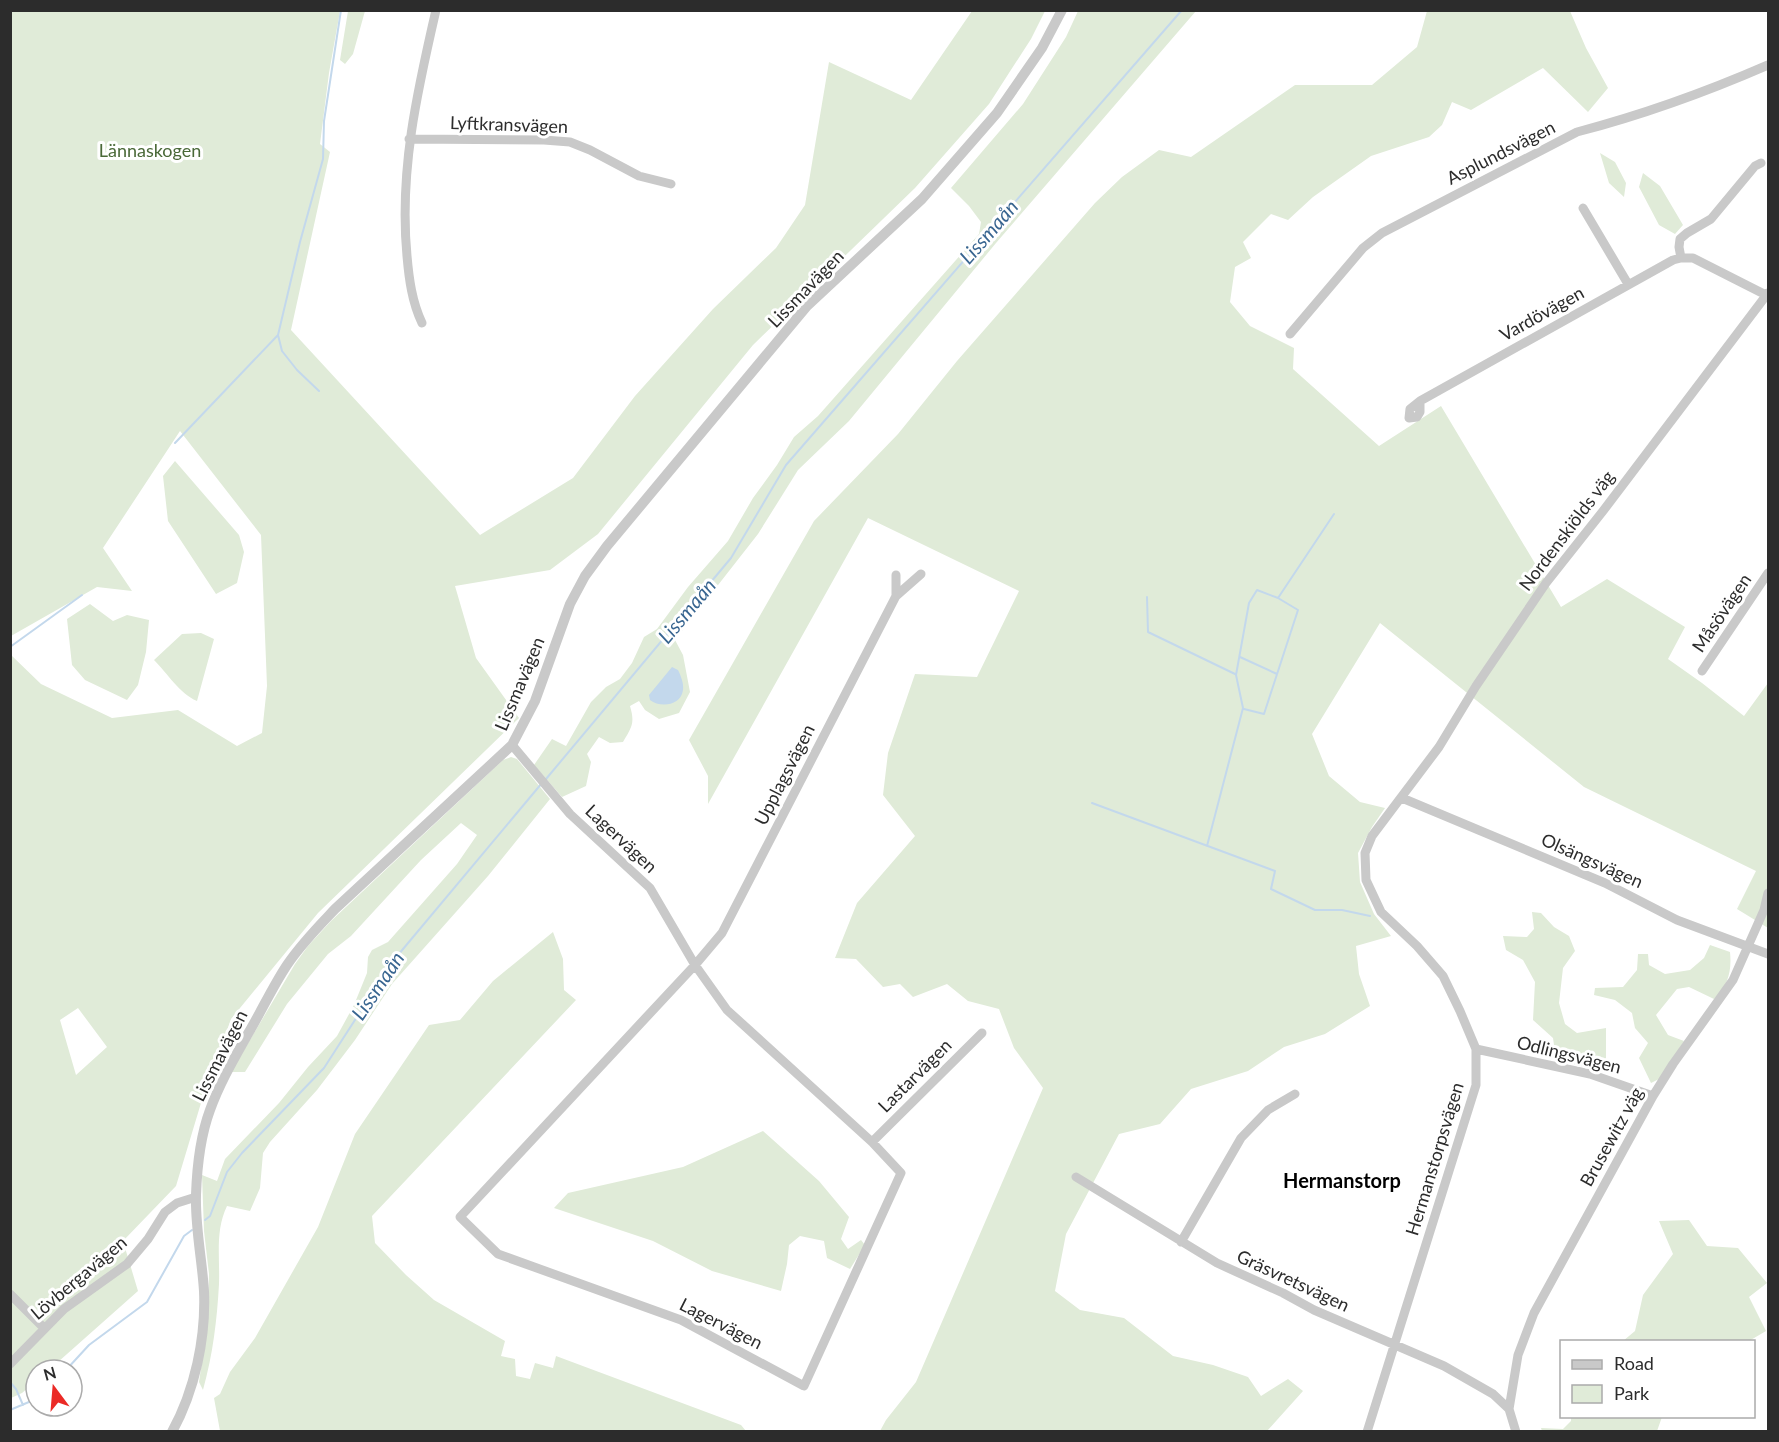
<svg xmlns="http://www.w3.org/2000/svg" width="1779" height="1442" viewBox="0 0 1779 1442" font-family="Lato,sans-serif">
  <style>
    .green { fill: #e0ebd8; fill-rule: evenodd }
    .water { fill: #c3d8ec }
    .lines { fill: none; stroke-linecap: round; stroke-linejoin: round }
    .stream { stroke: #c3d8ec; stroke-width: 2 }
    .minor { stroke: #c9c9c9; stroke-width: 9 }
    .tertiary { stroke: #c9c9c9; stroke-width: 10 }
    .labels { text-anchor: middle; stroke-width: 6; stroke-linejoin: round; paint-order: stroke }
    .street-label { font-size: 18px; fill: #2c2c2c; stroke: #fff }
    .park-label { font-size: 18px; fill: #4a6938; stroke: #fff }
    .water-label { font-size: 20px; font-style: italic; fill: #386590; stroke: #fff }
    .neighbourhood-label { font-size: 20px; font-weight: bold; fill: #000; stroke: #fff }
  </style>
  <rect width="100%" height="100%" fill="#fff"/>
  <path class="green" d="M10,11h330l-11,62 -9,71 10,8 -39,178 189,205 93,-57 62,-82 78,-87 63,-61 29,-43 24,-143 82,38 61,-89h73l-14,28 -42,65 -74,84 -162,157 -155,189 -48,36 -95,16 21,72 43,60 -201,195 -87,106 -30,84 -25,83 -53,55 15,50 -89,79h-13v11l-14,12 -11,5v-743l30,29 71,34 66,-8 59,36 25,-13 5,-47 -6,-151 -81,-104 -77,117 29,43 -35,-4 -86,49zM78,1008l29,39 -31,28 -16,-55z
    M348,11h17l-12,43 -8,10 -5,-4z
    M1078,11h118l-200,232 -147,178 -51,49 -40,64 -83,106 8,15 7,37 -11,21 -20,6 -14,-9 -6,-9 -9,5c5,17 2,21 -7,36l-13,1 -11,-6 -12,17 4,8 -5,24 -24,11 -28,-32 18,-26 14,7 25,-44 15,-15 14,-8 12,-16 12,-26 13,-8 31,-42 40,-46 25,-43 24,-33 17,-28 24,-21 161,-182 2,-12 -12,-16 -18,-18 72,-84 43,-67z
    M1427,11h143l16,37 22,40 -20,24 -45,-44 -72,42 -19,-8 -10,23 -13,12 -58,19 -58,41 -25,23 -17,-6 -28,28 8,16 -16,9 -5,35 20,24 44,22 -1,21 86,77 62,-40 120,201 46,-28 78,48 -17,32 34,24 42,33 24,-33v245l-31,-19 19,-38 -172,-84 -204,-164 -68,111 17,42 31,26 25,6 -13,19 -14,26 2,29 14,32 17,22 -35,10 3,28 11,32 -45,28 -41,13 -36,24 -57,18 -31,35 -41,10 -53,100 -11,57 25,19 44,8 49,38 40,9 35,12 13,19 27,-17 15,12 -36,40h-387l6,-11 30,-38 127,-294 -29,-40 -15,-39 -31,-8 -21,-17 -34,13 -13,-13 -17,3 -27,-28 -21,-1 22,-55 58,-67 -32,-41 5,-42 27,-79 62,3 42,-86 -151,-73 -160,286v-28l-19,-36 125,-219 84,-87 59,-73 138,-158 27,-26 37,-27 32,7 104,-72h77l45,-38z
    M1600,153l15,9 11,21 -2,14 -15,-14z
    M1643,173l17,13 23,39 -8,9 -16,-9 -20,-38z
    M175,461l64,74 5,17 -7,31 -21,11 -48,-73 -5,-45z
    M90,604l23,17 14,-6 22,5 -3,32 -8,33 -11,15 -42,-20 -13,-15 -5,-46z
    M201,633l13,6 -17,62c-18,-8 -29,-27 -43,-41l28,-26z
    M511,757l6,2 33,40 -62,77 -96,108 -37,56 -38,50 -47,52 -7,11 -3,35 -10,23 -23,-5c-12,25 -7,51 -8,78 -2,36 -6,70 -16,106l-4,-8 9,-62 1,-46 -5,-43 -2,-56 15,6 8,-22 54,-56 29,-36 29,-31 17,-31 13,-32 1,-16 4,-7 16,-8 69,-78 20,-29 -16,-12 -40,37 -70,76 -23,18 -41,50 -42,68h-14l64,-108 13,-18 23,-25 172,-161z
    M1532,912l9,1 13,14 15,9 6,15 -12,17 -4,35 6,21 12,9 29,-5v37l-11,5 -39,-11 -3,-21 -20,-18 2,-38 -12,-22 -17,-10 -3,-14 24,1 7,-8z
    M553,932l10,27 1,31 12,10 -204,216 3,27 31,32 28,25 71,41 -4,15 14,3 1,17 14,3 5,-16 18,5 3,-12 185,69 5,6h-526l-6,-33 6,-4 10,-22 25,-34 63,-111 37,-93 74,-109 31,-5 33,-39z
    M1710,945l20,7c2,19 -2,34 -16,47l-25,-12 -12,2 -21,26 12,20 16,6 -23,37 -10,5 -12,-25 9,-15 -13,-15 -3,-15 -17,-13 -21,-5 1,-7 28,-1 14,-17 1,-16h10l1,11 16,9 25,-4 14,-12z
    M763,1131l56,50 30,36 -8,22 7,10 13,-9 4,5 -15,24 -23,-11 -3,-17 -24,-5 -11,9 -2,19 -6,27 -69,-20 -59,-30 -99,-33 14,-15 115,-26z
    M1689,1220l18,26 31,2 29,35 -18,14 17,34 -17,10h-126l12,-10 8,-36 30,-41 -14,-33z
    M1571,1417v-1l91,1 -5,14h-115l-1,-3 22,1 8,-8z"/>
  <path class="water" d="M672,667l6,3c3,6 6,14 5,20 -2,16 -23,18 -33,10l-1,-5z"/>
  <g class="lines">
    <path class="stream" d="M278,335l22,-93 23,-83 1,-38 17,-111
      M175,443l103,-108 4,16 15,19 22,21
      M1147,597l1,35 87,42
      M10,647l72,-52
      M1240,657l37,17
      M1244,709l20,5 34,-104 -20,-12 56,-84
      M546,779l185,-221 55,-93 396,-455
      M1092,803l183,68 -4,18 44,21h27l28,6
      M1207,846l36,-138 -7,-33 13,-72 8,-13 21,8
      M205,1220l5,-4 17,-44 15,-19 82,-85 69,-107 149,-178
      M66,1370l23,-25 58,-43 37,-66 8,-6
      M10,1382l6,7 7,16
      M10,1410l26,-11"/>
    <path class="minor" d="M409,139l135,1 26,2 20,8 49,26 32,8
      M1583,208l45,76
      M1681,258l-2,-11 1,-8 7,-6 24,-14 44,-53 6,-3
      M422,323c-10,-21 -13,-44 -15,-67 -8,-84 10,-164 29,-246
      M1290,334l73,-86 19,-15 195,-101c65,-17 129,-40 191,-67
      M1420,401v11l-3,5 -8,1 1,-9 10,-8 253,-141 8,-2h12l75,38
      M896,575v21
      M1702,671l66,-98
      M512,745l58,69 80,74 45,77 32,45 145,132 29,31 -97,213 -123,-66 -183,-66 -38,-37 235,-252 27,-32 174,-337 25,-22
      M1402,798l203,85 72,37 91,34
      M1476,1049l114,25 63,22
      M872,1142l110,-109
      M1076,1177l141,86 66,30 31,17 130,56 49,28 16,15 7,23
      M1181,1242l60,-104 27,-28 27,-16
      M10,1294l34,34
      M10,1364l54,-55 63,-45 21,-25 17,-27 12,-9 19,-6
      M1509,1409l9,-54 16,-42 119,-217 20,-32 60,-84 31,-70 4,-17
      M1367,1432l109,-347v-36l-16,-38 -17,-35 -26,-30 -36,-34 -15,-32 -1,-27 7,-17 67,-89 37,-61 70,-103 57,-72 165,-218"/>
    <path class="tertiary" d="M172,1432c23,-42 34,-94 32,-141 -2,-32 -9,-64 -8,-96 1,-29 4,-58 14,-85 10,-28 25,-53 39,-78 13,-22 24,-46 38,-67 14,-21 31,-38 48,-56l177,-164 23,-44 35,-97 15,-28 22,-30 200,-240 115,-107 75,-86 45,-65 20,-38"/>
  </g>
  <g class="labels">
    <g class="street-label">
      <text transform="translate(509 125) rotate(2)" y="6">Lyftkransvägen</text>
      <text transform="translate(1501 153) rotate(-27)" y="6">Asplundsvägen</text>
      <text transform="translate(806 289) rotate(-46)" y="6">Lissmavägen</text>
      <text transform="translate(1542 314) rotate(-29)" y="6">Vardövägen</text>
      <text transform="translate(1567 531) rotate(-53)" y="6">Nordenskiölds väg</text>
      <text transform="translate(1722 613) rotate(-56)" y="6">Måsövägen</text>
      <text transform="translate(520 684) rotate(-67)" y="6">Lissmavägen</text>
      <text transform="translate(785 775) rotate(-63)" y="6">Upplagsvägen</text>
      <text transform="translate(621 839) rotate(43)" y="6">Lagervägen</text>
      <text transform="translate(1592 861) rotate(24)" y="6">Olsängsvägen</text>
      <text transform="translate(1569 1055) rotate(14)" y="6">Odlingsvägen</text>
      <text transform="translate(220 1056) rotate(-63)" y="6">Lissmavägen</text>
      <text transform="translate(915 1076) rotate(-45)" y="6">Lastarvägen</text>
      <text transform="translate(1612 1137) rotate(-61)" y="6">Brusewitz väg</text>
      <text transform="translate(1435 1159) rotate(-73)" y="6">Hermanstorpsvägen</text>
      <text transform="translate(79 1278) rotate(-40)" y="6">Lövbergavägen</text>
      <text transform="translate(1293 1281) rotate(25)" y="6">Gräsvretsvägen</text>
      <text transform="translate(721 1324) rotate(27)" y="6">Lagervägen</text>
    </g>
    <g class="park-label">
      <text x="150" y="157">Lännaskogen</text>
    </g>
    <g class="water-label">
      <text transform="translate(989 232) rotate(-49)" y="7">Lissmaån</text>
      <text transform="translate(687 611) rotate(-50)" y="7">Lissmaån</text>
      <text transform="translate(378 986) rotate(-56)" y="7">Lissmaån</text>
    </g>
    <g class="neighbourhood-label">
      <text x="1342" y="1188">Hermanstorp</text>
    </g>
  </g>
  <rect width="1779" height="1442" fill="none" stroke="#2c2c2c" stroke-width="24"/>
  <rect x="1560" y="1340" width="195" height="78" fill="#ffffff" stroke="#ababab" stroke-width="1.5"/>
  <rect x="1572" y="1360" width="30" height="9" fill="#c9c9c9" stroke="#ababab" stroke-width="1.5"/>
  <text x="1614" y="1370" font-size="18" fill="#2c2c2c">Road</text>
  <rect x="1572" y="1385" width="30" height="18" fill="#e0ebd8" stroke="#ababab" stroke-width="1.5"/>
  <text x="1614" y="1400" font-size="18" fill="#2c2c2c">Park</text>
  <g transform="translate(54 1388) rotate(344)"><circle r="28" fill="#ffffff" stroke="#ababab" stroke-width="1.5"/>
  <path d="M0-4.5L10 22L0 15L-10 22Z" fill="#eb2a26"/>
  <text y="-9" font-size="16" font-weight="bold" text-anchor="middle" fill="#2c2c2c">N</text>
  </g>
</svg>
